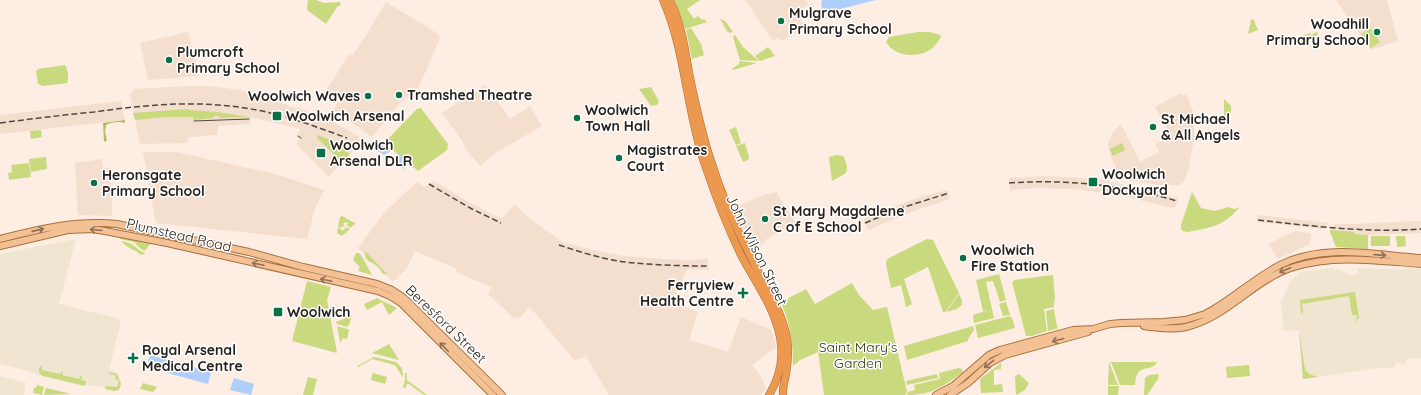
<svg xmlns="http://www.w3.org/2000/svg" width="1421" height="395" viewBox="0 0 1421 395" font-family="Quicksand,sans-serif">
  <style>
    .built { fill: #f4dece }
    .industrial { fill: #f0e5d1 }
    .green { fill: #c9d97e }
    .forest { fill: #aebd60 }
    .water { fill: #aecffb }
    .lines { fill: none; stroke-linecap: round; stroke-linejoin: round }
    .primary-casing { stroke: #a76f3d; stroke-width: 8 }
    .highway-casing { stroke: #a76f3d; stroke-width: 8 }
    .primary { stroke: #f4c195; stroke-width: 6 }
    .highway { stroke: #ec984e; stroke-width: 7 }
    .tram { stroke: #504942; stroke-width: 1 }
    .rail { stroke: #504942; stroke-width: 1.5; stroke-dasharray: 6 3; stroke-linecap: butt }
    .oneway { stroke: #8e7259 }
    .poi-dot { fill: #097148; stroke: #fff; stroke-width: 1.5 }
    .labels { text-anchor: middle; stroke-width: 3; stroke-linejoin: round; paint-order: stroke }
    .poi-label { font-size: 14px; font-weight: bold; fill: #27221d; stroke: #fff; text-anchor: start }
    .street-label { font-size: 14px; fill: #27221d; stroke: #fff }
    .park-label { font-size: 14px; fill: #333911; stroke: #fff }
  </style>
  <rect width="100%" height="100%" fill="#fdede2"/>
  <path class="built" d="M745,0h60l3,4 -12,9 11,17 -15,4 -11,7 -3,-4 -5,4z
    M1336,0h51l11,41 -27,9z
    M386,2l43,26 10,7 1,3 -21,49 -8,6 -12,11 -27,33 -24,-17 -16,-7 8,-15 -14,-7 23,-37 3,2 10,-14z
    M188,32l11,44 -51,4 -8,-37z
    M485,85l25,34 20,-13 12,20 -45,26 -17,14 -12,-14 -7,-13 -19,-26z
    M189,86h21l29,4 86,27 33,19 2,7 -31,34 -33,-33 3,-5 -2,-2 3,-8 -50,-12v7l-32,2 -1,9h-6l-24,3 1,5 -48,1 -10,-49 4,-6z
    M1180,93l2,2h5l7,19v24l-5,29 -5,15 -5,3h-22l-19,-3 -12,-4 -8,-6 -8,-17 -2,-11 4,-11 9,-9 19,38 19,-10 -4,-8 16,-8 -16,-29z
    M121,101l4,19 -125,14v-19z
    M143,152h33l99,22 49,16 -9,18 -8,31 -151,-16z
    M102,159l1,8 8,2 1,47 -34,-1 -3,-52z
    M1048,176l61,4v2l10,1v1l38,8 2,2 19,4 -2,8 -3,2 -59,-14 -42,-5 -35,-1 -27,2 -1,-12z
    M434,181l33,20 35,18 12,-15 20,18 29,20 29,8 32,6 41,3 24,1 19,-1 1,11 -22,-1 -14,33 25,10 -9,28 39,12 13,-35 30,13 5,17 -24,18 8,10 6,13 -6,7h-151l-23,-39 -12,4 -44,-53 -10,11 -3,-1 -2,2 -27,-25 3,-7 -35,-15 1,-3 -42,-18 -8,17 -14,14 -35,-34 25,-34 26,-25 9,-7 6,5z
    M948,190l2,9 -31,10 -51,21 -5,-12 63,-23z
    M777,192l7,14 7,9 4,8 -30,17v2l-12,7 -2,-2 -18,-39 30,-13z
    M1258,215l71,8 -5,6 -67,-7z
    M1414,221v1l7,-1v12l-53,2 -38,-5 5,-6h18z
    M1295,231l16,2 -1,11 -32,15 -10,-15z"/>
  <path class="industrial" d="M76,239l-17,65 61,15 1,2 -12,49 8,3 4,9 -3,8 -77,-14 -13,-5 -28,-7v-110z
    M1330,268l11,2 8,5 9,-1 -1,-6 39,1 1,2 1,-2 4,1 2,-2 17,1v89l-14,1 -3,6 -8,-3 -3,6h-14l-76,11 -4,-49 -15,1 -3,-28 7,-17 3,-5 9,-9z
    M0,376l26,7 -2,12h-24z"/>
  <path class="green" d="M308,0h8l8,3 16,-1 1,3 -4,2 -11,17 -19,-14z
    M675,0h25l-13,9 7,10 4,-3 4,4 2,-1 3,3 -22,7z
    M720,19h1l5,3 7,10 -3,1 -3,-2z
    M1253,19l5,11 -10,4 3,-14z
    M691,28l10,16 3,11 -12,4 -6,-29z
    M1371,28l9,14 -9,6 -10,-14z
    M918,32h12l10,3 1,2c-3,5 -7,11 -13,14 -13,7 -34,5 -42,-9l3,-5z
    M1317,32l1,2 -5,4 -2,-2 -8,5 -2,-2 -15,8 -2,-4 26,-10 1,2z
    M735,35l8,12 16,14 -19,-1 -7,-23z
    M768,47l7,9 -15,5 -5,-5z
    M739,61l18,2 -24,7 -1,-1 8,-6z
    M65,65c3,4 4,13 2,18l-24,3 -5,-2 -2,-13 2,-2z
    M651,87l8,14 -2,4 -6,1 -12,-17z
    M1224,99l7,7v7l-7,6z
    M421,108l27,36 -1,6 -29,21 -34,-28 33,-34z
    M188,109l2,1 27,2 32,5 -30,1v-2h-5l-1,2 -19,2 -1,-3h-27l-31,3 -2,-7z
    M736,127l5,16 -5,2 -7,-15z
    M41,130l1,7 -11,2 -1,-8z
    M317,135l19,7 14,12 -8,8 -25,-24z
    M745,143l4,14 -1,3 -5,2 -7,-16z
    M1122,143l3,7 -12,6 -3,-7z
    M836,155l7,1c3,5 5,11 3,17l-14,8 -3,-24z
    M46,157l1,12 -16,3 -2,-13z
    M29,163l2,14 -22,3 -1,-7 4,-1 -1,-7z
    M1192,192l9,16 14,3 13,-4 7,2 5,-2c-16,19 -30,21 -53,25l-4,-1 -2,-2v-4z
    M342,216l13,7v1l-5,4 -3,-3 1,-2 -3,-1 -2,2 2,2 -1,1 -2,-1 -1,2 -3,-2 2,-9z
    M338,227l5,4 3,-4 4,2 -8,7 -5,-3z
    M1330,230l24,2 1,2 13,1v14l-32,-2 -6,-15z
    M1371,236h19v10h-19z
    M1396,236h9l1,10 -9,1z
    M121,237l29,7 -5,7 -4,-2 -7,-7 -14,-3z
    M927,239l6,1 26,53 -14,19h-2l-15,-45 -24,12 8,25 -6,3 -5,-22 -10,3 -5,-24 1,-5z
    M121,241c15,2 13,8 24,12l-1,1 -3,1c-6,-6 -15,-7 -20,-14z
    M365,251l22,23h-4c-2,-3 -4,-6 -6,-8 -7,-5 -13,-5 -12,-15z
    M356,253h3l2,2 11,20 -14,-4 2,-4 -7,-7z
    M999,274l7,26 -6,2 -7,-21 -7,1 8,36 -20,5 -1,-8 15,-5 -5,1 -7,-31z
    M1053,275l2,25 -1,1v6l-10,2 3,22 -15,5h-6l-14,-54 3,-2z
    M307,281l24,6 -4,13 10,53 -45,-12z
    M852,283l7,12 14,15 14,-3 20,85 -2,3h-81l-6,-43 -18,8 -7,6c0,-23 -2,-39 -11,-61l1,-4 23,-12 9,15z
    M1355,292l4,26 -5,5 3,-5v-3h-5l-3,-19 -47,8 1,8 -2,2 -1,-14z
    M959,294l3,6v5l-5,4 -11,3z
    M377,298l20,10 -8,7 -7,-13 -15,8 -3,-6z
    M1006,302l4,13 -7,1 -4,-12z
    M1054,309l3,18 2,1 -11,3 -2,-20z
    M352,315l-3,10 -2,2 -10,-3 -1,-2z
    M1010,316l3,4 2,8 -37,10 -3,-13z
    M337,326l10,3 2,1 -2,9 -4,-1 -2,4h-1z
    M973,326l1,4 -6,9v2l-61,19 -3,-14z
    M1299,329l6,41 4,4 9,3 -15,2z
    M389,344l10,16 -27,-7z
    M374,357l22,5 6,6 1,10 -8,-13 -23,-6 -14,8 -1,-1z
    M1109,362l9,23h-10z
    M1111,362h46c-6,12 -21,-1 -22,23h-15z
    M1001,363v6l-7,1v15l8,-1 1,8 -22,1 -1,-14z
    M1249,365l1,11 -23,2 -1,-11z
    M41,366h1v4l18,4 2,-3h1l-1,4 17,4 1,-3h2l-1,4 5,1 -1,5 -42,-10 -4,-3v-5z
    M959,368l3,1 1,3c-19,14 -31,23 -56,23l1,-3 7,-2 -1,-5 26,-6 -1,-6z
    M109,372l8,2 4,10 -2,6 -5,1 -9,-2 1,-3 11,1 2,-7 -4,-1 1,-4 -7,-1z
    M373,373l14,4 -2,7 -14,-4z
    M405,373h2v7l20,15h-3l-15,-11h-2l-2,4h-2l2,-9z
    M937,374l1,4 -31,7 -1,-4z
    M1019,374l10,9 -4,7 -9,5 -1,-19z
    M1159,374l-1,5 -11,16h-3l1,-17 4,-3z
    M308,377l9,2 -4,16h-10z
    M143,383l14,4 -4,5 -13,-3z
    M37,385l7,2 -2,8 -9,-2 1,-5h2z
    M1108,386h11l-1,9h-10z
    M46,388l25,6 -27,1z"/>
  <path class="forest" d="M125,120v3c-6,-2 -13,-1 -19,2l-1,7 2,8 -2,2 -1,-1 -1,-18z"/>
  <path class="water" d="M822,0h54l-48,12 -4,-1 -3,-5z
    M384,143l9,7 -9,5 -7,-5z
    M399,154l10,8 -5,7 -12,-9z
    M150,355l61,17 -3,12 -62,-17z
    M234,378l20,6 -3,11 -21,-5z"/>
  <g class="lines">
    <defs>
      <path id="primary" d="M0,239c39,-10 76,-19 117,-15l132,28 54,15 74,17 15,6 12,8 98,97
        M0,246l68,-16 24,-1 13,2 62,12 211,48 12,5 11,7 92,92
        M1144,326c14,2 29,4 42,1 42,-10 68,-48 108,-60 41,-13 86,-6 127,-3
        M936,395l17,-9 36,-31 11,-5 73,-20 20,-1 17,-5 11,-1 42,-1 22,-2 20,-6 9,-5c23,-14 43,-32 66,-44 43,-22 95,-10 141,-7
        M950,395l18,-12 22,-20 15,-8 83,-23"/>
      <path id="highway" d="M663,0c23,52 23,111 42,165 10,30 22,61 36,90 14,27 33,51 39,82 4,21 0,40 -11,58
        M670,0c11,23 15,48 19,73 6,29 12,57 21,85 12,39 28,75 47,111 11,23 25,43 30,69 2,12 1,24 -1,36 -1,7 -4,14 -3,21"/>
    </defs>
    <use href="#primary" class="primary-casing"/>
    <use href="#highway" class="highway-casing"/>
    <use href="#primary" class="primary"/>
    <use href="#highway" class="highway"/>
    <path class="tram" d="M194,121l55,-2
      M298,136l3,2"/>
    <path class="rail" d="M0,123c31,-4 62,-8 94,-11 50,-7 100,-12 151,-4 35,5 69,18 102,30
      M1009,183c57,-4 113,2 168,18
      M429,184l43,25 29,14
      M1258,220c54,6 108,13 163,9
      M865,223l36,-15 48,-15
      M559,245c21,7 43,14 66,17 27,3 56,4 83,4"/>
  </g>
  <defs><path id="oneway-shaft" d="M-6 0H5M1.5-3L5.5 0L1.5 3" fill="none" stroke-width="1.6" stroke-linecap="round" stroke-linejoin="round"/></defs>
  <g class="oneway">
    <use href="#oneway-shaft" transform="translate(38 230) rotate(-13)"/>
    <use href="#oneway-shaft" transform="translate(96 230) rotate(-175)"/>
    <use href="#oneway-shaft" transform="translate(1380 255) rotate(4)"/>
    <use href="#oneway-shaft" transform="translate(258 264) rotate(-168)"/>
    <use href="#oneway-shaft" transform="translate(1285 270) rotate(157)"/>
    <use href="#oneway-shaft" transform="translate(326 280) rotate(-168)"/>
    <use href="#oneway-shaft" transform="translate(1058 340) rotate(165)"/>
    <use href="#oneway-shaft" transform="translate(444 347) rotate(-134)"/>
    <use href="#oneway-shaft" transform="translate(989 364) rotate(142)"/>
  </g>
  <g class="poi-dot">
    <circle cx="781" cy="21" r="4"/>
    <circle cx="1377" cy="32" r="4"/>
    <circle cx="169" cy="60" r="4"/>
    <circle cx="399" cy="95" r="4"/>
    <circle cx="368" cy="96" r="4"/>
    <rect x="272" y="111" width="10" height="10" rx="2"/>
    <circle cx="577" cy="118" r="4"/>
    <circle cx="1153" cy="127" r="4"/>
    <rect x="316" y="148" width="10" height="10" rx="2"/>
    <circle cx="619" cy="158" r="4"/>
    <rect x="1088" y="177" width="10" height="10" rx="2"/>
    <circle cx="94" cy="183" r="4"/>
    <circle cx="765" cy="219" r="4"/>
    <circle cx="963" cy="258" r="4"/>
    <path d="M741 287h4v4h4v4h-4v4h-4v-4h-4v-4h4z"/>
    <rect x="273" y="307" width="10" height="10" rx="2"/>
    <path d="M131 352h4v4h4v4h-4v4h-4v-4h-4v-4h4z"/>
  </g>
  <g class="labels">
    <g class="poi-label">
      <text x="789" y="18">Mulgrave<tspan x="789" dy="16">Primary School</tspan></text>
      <text x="1369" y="29" text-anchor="end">Woodhill<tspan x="1369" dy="16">Primary School</tspan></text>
      <text x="177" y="57">Plumcroft<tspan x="177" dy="16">Primary School</tspan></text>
      <text x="407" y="100">Tramshed Theatre</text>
      <text x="360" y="101" text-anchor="end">Woolwich Waves</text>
      <text x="585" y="115">Woolwich<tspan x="585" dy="16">Town Hall</tspan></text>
      <text x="286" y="121">Woolwich Arsenal</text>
      <text x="1161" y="124">St Michael<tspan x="1161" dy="16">&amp; All Angels</tspan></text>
      <text x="330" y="150">Woolwich<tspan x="330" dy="16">Arsenal DLR</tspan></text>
      <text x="627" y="155">Magistrates<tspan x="627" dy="16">Court</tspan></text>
      <text x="1102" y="179">Woolwich<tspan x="1102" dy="16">Dockyard</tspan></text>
      <text x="102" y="180">Heronsgate<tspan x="102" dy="16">Primary School</tspan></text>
      <text x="773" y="216">St Mary Magdalene<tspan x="773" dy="16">C of E School</tspan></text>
      <text x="971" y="255">Woolwich<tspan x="971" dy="16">Fire Station</tspan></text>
      <text x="734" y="290" text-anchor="end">Ferryview<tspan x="734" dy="16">Health Centre</tspan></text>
      <text x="287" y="317">Woolwich</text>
      <text x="142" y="355">Royal Arsenal<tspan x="142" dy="16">Medical Centre</tspan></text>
    </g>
    <g class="street-label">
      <text transform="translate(179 235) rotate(13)" y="5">Plumstead Road</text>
      <text transform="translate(757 250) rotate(64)" y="5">John Wilson Street</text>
      <text transform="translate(446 324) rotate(44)" y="5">Beresford Street</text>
    </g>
    <g class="park-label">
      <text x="858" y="352">Saint Mary's<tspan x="858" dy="16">Garden</tspan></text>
    </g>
  </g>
</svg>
